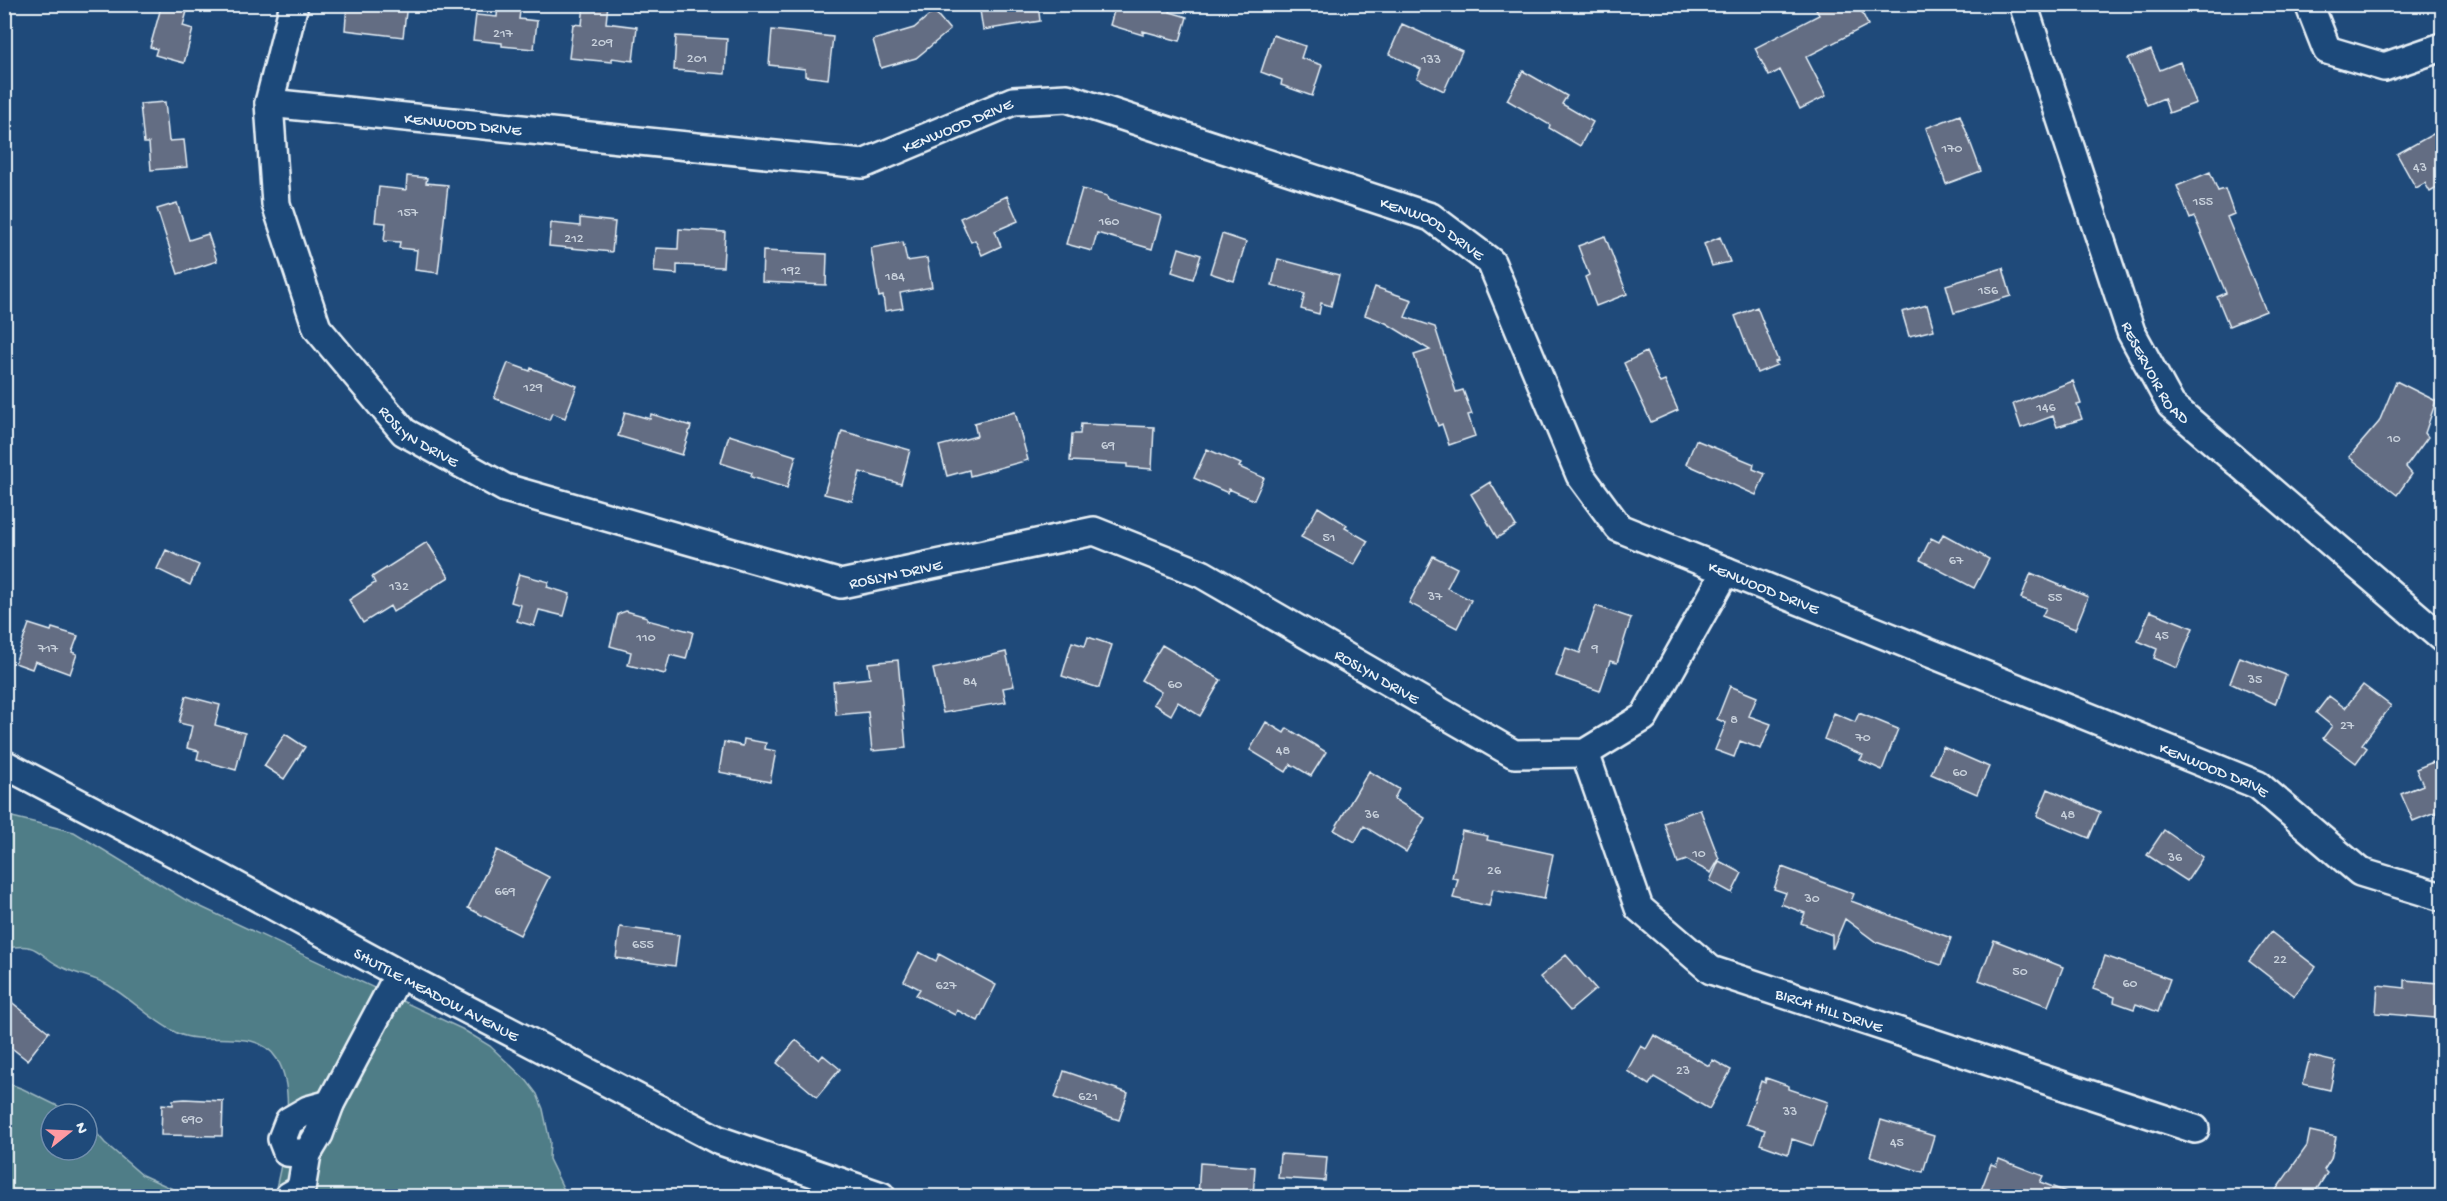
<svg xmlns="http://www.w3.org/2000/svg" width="2447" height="1201" viewBox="0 0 2447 1201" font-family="'Gochi Hand',sans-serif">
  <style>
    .green { fill: #4f7d87; stroke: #9cb7c0; stroke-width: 1.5 }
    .building { fill: #636d83; stroke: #e8f1f8; stroke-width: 1.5 }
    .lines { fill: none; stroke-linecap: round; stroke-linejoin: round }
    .minor-casing { stroke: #e8f1f8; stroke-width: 32 }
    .minor { stroke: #1f4a7a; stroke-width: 27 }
    .labels { text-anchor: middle; stroke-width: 4.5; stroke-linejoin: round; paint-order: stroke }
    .number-label { font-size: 14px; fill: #c7d0db }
    .street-label { font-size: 16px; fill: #e8f1f8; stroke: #1f4a7a }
  </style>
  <rect width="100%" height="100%" fill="#1f4a7a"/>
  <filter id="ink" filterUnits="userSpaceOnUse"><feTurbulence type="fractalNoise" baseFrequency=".0167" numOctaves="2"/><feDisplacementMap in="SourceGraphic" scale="12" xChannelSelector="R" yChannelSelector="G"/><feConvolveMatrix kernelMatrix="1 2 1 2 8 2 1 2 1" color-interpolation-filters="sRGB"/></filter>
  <g filter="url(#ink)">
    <path class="green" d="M4,815l70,17 110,67 278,130 28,17 37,35 10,13 6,15 7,33 -1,17 18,37h-293c9,-36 24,-104 3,-137 -20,-33 -70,-13 -98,-25 -26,-12 -46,-34 -71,-49 -14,-8 -28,-10 -42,-16 -28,-11 -25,-29 -61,-20z
      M5,1082l18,7 51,25h-23v36h36v-28l18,21 37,32 46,21h-183z"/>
    <path class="building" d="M162,4h27l-6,22 10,3 -9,34 -29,-8 2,-6 -7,-2z
      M347,4h60l-4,33 -58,-7z
      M498,4h23l-2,15 18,2 -3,28 -32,-3v-3l-29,-3 3,-25 21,2z
      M584,4h24l-2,19 31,4 -4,34 -21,-3v4l-43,-4 4,-34 9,1z
      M979,4h59l2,17 -57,9z
      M1116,4h56l-2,8 17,5 -7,24 -37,-10v4l-33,-10z
      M1813,4h45l10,21 -62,32 20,39 -26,13 -20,-39 -11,6 -14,-28 64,-33z
      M934,11l16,19 -34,28 -35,10 -8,-28 41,-12z
      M1402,24l60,27 -18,40 -27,-13 4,-9 -32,-15z
      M772,30l61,7 -5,42 -23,-3v-7l-36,-4z
      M1273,35l32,11 -4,12 21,7 -10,31 -31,-11 1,-5 -21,-8z
      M676,36l51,3 -2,35 -51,-4z
      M2151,50l9,20 20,-8 16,41 -27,10 -5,-15 -17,7 -19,-46z
      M1523,71l44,25 -5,8 31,18 -13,24 -31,-18 1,-3 -43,-25z
      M165,102l4,39 15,-1 3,27 -36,3 -2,-27h-5l-4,-39z
      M1960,115l21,56 -35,13 -20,-56z
      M2442,129v56l-12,7 -5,-9 -9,5 -19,-34z
      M2210,172l8,19 7,-2 9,25 -7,3 39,94 -37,15 -12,-29 9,-4 -27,-65 -5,-11 -4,2 -13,-33z
      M407,176l20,2 -1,5 22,2 -10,88 -23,-3 2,-20 -18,-2 1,-6 -16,-1 2,-18 -11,-1 4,-35 27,3z
      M1082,189l25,7 1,4 53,16 -9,33 -55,-16 -5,18 -26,-7z
      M1007,196l11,25 -23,10 6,15 -19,9 -7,-15 -4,2 -11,-24z
      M177,203l12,37 19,-6 9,27 -39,13 -21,-65z
      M580,218l35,4 -3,30 -63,-6 2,-23 29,3z
      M679,229l46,3 -2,35 -46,-2v9l-23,-2 2,-24 22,1z
      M1222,234l24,8 -12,39 -24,-8z
      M1605,236l22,58 -31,12 -11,-29 4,-2 -11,-29z
      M1720,237l10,25 -18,4 -8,-22z
      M903,242l4,19 20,-3 5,29 -32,6 3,15 -18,3 -2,-15 -4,1 -8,-49z
      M1179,248l22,7 -8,24 -21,-7z
      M763,251l64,3 -1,31 -64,-3z
      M1278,259l61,16 -8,31 -10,-3 -2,11 -18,-5 4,-15 -33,-9z
      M2003,268l8,28 -57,17 -8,-28z
      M1375,287l37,13 -7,17 30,10 21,65 7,-2 9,24 -4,1 7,21 -26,9 -7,-21 -4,2 -24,-71 16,-5 -44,-27 -21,-8z
      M1927,305l7,25 -25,6 -7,-24z
      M1757,307l21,54 -3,1 2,3 -20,8 -22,-57z
      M1646,352l14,31 5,-2 13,29 -27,12 -27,-59z
      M508,363l22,8 1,-3 46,18 -12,32 -13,-5 -3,7 -55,-22z
      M2073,381l8,23 -4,1 5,14 -25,8 -4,-11 -32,12 -8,-24z
      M2396,381l40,20 -11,32 3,4 -22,30 6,7 -15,21 -48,-38 30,-35z
      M625,412l25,7 1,-5 40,12 -9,29 -64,-19z
      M1015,412l13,48 -58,16 -1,-6 -22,6 -8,-30 38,-10 -3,-13z
      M1081,424l73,3 -2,42 -25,-2v-3l-57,-3 2,-27h8z
      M842,431l68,19 -9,34 -41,-12 -8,29 -28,-7z
      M729,435l67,21 -9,32 -36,-11 1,-4 -31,-10z
      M1696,440l58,24 -1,5 12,5 -9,21 -70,-31z
      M1207,449l34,15 -2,3 25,11 -10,22 -25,-11 -1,4 -34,-15z
      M1490,482l26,44 -19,12 -26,-44z
      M1318,507l29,18 -2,3 23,13 -14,24 -53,-28z
      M1943,534l46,25 -15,29 -54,-28 11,-22 8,4z
      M427,542l22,35 -56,35 -3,-6 -27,17 -14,-23 26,-17 -3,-6z
      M166,550l33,15 -9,20 -33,-16z
      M1433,556l24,12 -10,20 24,12 -14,28 -48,-25z
      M2031,573l57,24 -13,32 -33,-13 4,-8 -25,-10z
      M519,574l30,8 -2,5 23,7 -6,22 -25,-6 -5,16 -17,-5 4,-16 -10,-3z
      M1596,606l35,12 -14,45 -7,-2 -10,30 -44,-15 10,-28 14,5z
      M626,611l21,6v3l46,12 -7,27 -16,-4 -5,19 -37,-9 3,-13 -21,-6 8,-32z
      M2150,611l43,17 -16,40 -23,-10 3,-9 -19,-8z
      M29,624l22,7 1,-3 26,8 -6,16 5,2 -7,20 -35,-13 -3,8 -17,-6z
      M1088,637l24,8 -13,43 -37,-12 10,-34 13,4z
      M1162,645l59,35 -21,36 -22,-14 -7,13 -18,-11 8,-12 -20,-12z
      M1006,652l8,34 -11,2 3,14 -63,11 -10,-44z
      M2240,657l46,18 -11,29 -45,-21z
      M898,660l8,88 -34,3 -4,-39 -32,3 -3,-33 37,-4 -2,-15z
      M2363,685l28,21 -29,38 5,4 -11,15 -33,-25 9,-12 -16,-13 13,-17 16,12z
      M1730,686l27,11 -8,19 22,8 -10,25 -21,-8 -6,16 -19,-7 11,-27 -9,-4z
      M186,696l34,9 -5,20 30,8 -9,37 -39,-11 2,-8 -12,-3 5,-22 -13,-3z
      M1834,713l21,9 4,-9 39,16 -16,41 -22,-10 3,-5 -39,-16z
      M1266,722l18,11 3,-5 39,24 -15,24 -20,-12 -5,8 -36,-22z
      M285,734l20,13 -21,32 -20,-13z
      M744,739l22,4 -1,6 11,2 -6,31 -51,-10 5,-30 19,4z
      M1943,747l46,20 -12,27 -46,-20z
      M2433,762l7,15h2v53l-7,-18 -22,9 -12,-27 22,-9 -7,-16z
      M1369,771l30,18 -5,10 31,19 -19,34 -42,-26 -9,16 -21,-12z
      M2048,789l52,23 -11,26 -52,-22z
      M1700,809l19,50 -8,14 -24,-13 -9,3 -14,-40z
      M2164,830l39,27 -16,24 -40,-26z
      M1462,831l26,5 -1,4 66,14 -9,45 -51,-10 -4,17 -36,-8 5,-19 -6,-1z
      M497,850l52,27 -29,58 -52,-27z
      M1719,861l23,12 -10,20 -22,-12z
      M1782,867l72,27 -3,7 100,37 -10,27 -65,-23 -31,-23 -12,29h-1v-13l-31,-12 4,-10 -24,-9 5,-11 -12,-4z
      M620,927l59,8 -4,31 -59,-8z
      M2271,932l45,35 -22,29 -45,-35z
      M1994,940l69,27 -15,39 -69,-26z
      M919,952l17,9 3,-7 57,31 -18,36 -21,-11 -2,5 -39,-20 4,-6 -16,-8z
      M1566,955l30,34 -26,22 -30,-34z
      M2105,956l65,23 -12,33 -22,-8 -2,5 -20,-7 1,-5 -22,-8z
      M2405,980l33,3 -3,35 -59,-5 2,-28 27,3z
      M4,996l45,36 -22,28 -23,-18z
      M1654,1035l55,31 4,-6 18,10 -22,39 -55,-32 -5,8 -22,-14 14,-25 5,3z
      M796,1040l23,20 4,-5 17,14 -23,28 -40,-34z
      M2310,1056l26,6 -6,28 -27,-6z
      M1064,1071l64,22 -9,27 -64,-22z
      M1766,1078l23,8v3l39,13 -15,44 -21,-7 -4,15 -28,-10 5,-14 -19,-6 15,-43 4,2z
      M185,1099l38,2 -1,35 -61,-1 1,-31 11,1v-5z
      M1881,1120l53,16 -11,36 -53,-16z
      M2310,1131l26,6 -5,22 -7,11 3,3 -15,24h-41l36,-51z
      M1280,1154l47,3 -2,24 -47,-3z
      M1999,1159l44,17 -3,6 34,13v2h-74l-19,-7 10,-26 5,2z
      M1200,1163l55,4 -2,30h-55z"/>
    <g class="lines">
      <defs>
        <g id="minor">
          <path id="s1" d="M294,4l-25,99 7,101 41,124 87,104 101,56 336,96 253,-53 108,43 312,180 71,-1 59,-36 82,-146"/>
          <path id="s2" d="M2023,4l108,328 40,73 271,233"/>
          <path d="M2309,4l18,46 57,17 58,-20"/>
          <path id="s3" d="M269,103l594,61 150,-63 54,-3 364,119 60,45 89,213 39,53 639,257 102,87 82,25"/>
          <path id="s4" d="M1585,753l54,155 72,62 484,159"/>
          <path id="s5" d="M4,764l218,114 177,96 319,166 163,56"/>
          <path d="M307,1154l-20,-2 -5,-13 7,-18 19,-11 22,-6"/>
          <path d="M289,1196l12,-7 6,-35 12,-20 11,-30 69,-130"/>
        </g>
      </defs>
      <use href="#minor" class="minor-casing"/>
      <use href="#minor" class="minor"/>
    </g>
  </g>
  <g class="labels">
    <g class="number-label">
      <text x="503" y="37">217</text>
      <text x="602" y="46">209</text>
      <text x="697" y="62">201</text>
      <text x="1431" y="63">133</text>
      <text x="1952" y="152">170</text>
      <text x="2420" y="171">43</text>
      <text x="2203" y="205">155</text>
      <text x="408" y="216">157</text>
      <text x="1109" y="225">160</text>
      <text x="574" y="242">212</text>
      <text x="791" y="274">192</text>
      <text x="895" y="280">184</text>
      <text x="1988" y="294">156</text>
      <text x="533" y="391">129</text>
      <text x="2046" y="411">146</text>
      <text x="2394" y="442">10</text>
      <text x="1108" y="449">69</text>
      <text x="1329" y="541">51</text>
      <text x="1956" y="564">67</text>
      <text x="399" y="590">132</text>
      <text x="1435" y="600">37</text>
      <text x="2055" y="601">55</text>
      <text x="2162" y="639">45</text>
      <text x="646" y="641">110</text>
      <text x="48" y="652">717</text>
      <text x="1595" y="652">9</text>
      <text x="2255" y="683">35</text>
      <text x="970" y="685">84</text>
      <text x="1175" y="688">60</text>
      <text x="1734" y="723">8</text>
      <text x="2347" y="729">27</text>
      <text x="1863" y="741">70</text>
      <text x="1283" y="754">48</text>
      <text x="1960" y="776">60</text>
      <text x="1372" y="818">36</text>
      <text x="2068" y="818">48</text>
      <text x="1699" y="857">10</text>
      <text x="2175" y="861">36</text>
      <text x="1494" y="874">26</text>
      <text x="505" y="895">669</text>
      <text x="1812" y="902">30</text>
      <text x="643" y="948">655</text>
      <text x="2280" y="963">22</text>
      <text x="2020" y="975">50</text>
      <text x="2130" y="987">60</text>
      <text x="946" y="989">627</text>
      <text x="1683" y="1074">23</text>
      <text x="1088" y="1100">621</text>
      <text x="1790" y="1115">33</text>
      <text x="192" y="1123">690</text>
      <text x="1897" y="1146">45</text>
    </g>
    <g class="street-label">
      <text dy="6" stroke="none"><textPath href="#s3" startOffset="195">KENWOOD DRIVE</textPath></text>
      <text dy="6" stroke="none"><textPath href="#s3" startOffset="699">KENWOOD DRIVE</textPath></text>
      <text dy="6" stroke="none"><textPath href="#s3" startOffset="1203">KENWOOD DRIVE</textPath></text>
      <text dy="6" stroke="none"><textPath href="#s2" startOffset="393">RESERVOIR ROAD</textPath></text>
      <text dy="6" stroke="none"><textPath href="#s1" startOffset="484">ROSLYN DRIVE</textPath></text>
      <text dy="6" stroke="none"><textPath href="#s1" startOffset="990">ROSLYN DRIVE</textPath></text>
      <text dy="6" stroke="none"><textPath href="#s3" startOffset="1725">KENWOOD DRIVE</textPath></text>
      <text dy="6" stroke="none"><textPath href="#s1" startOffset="1512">ROSLYN DRIVE</textPath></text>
      <text dy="6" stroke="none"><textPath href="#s3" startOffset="2211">KENWOOD DRIVE</textPath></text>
      <text dy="6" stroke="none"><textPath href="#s5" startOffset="490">SHUTTLE MEADOW AVENUE</textPath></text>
      <text dy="6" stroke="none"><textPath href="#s4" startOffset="384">BIRCH HILL DRIVE</textPath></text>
    </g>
  </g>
  <rect width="2447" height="1201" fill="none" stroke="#1f4a7a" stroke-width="24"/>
  <rect x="12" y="12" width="2423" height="1177" fill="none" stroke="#e8f1f8" stroke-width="2" filter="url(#ink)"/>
  <g transform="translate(69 1132) rotate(72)"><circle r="28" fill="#1f4a7a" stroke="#6f8dac" stroke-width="1.5"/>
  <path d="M0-4.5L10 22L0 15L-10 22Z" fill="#ff9aa2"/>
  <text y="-9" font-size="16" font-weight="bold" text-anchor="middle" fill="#e8f1f8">N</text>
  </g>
</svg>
